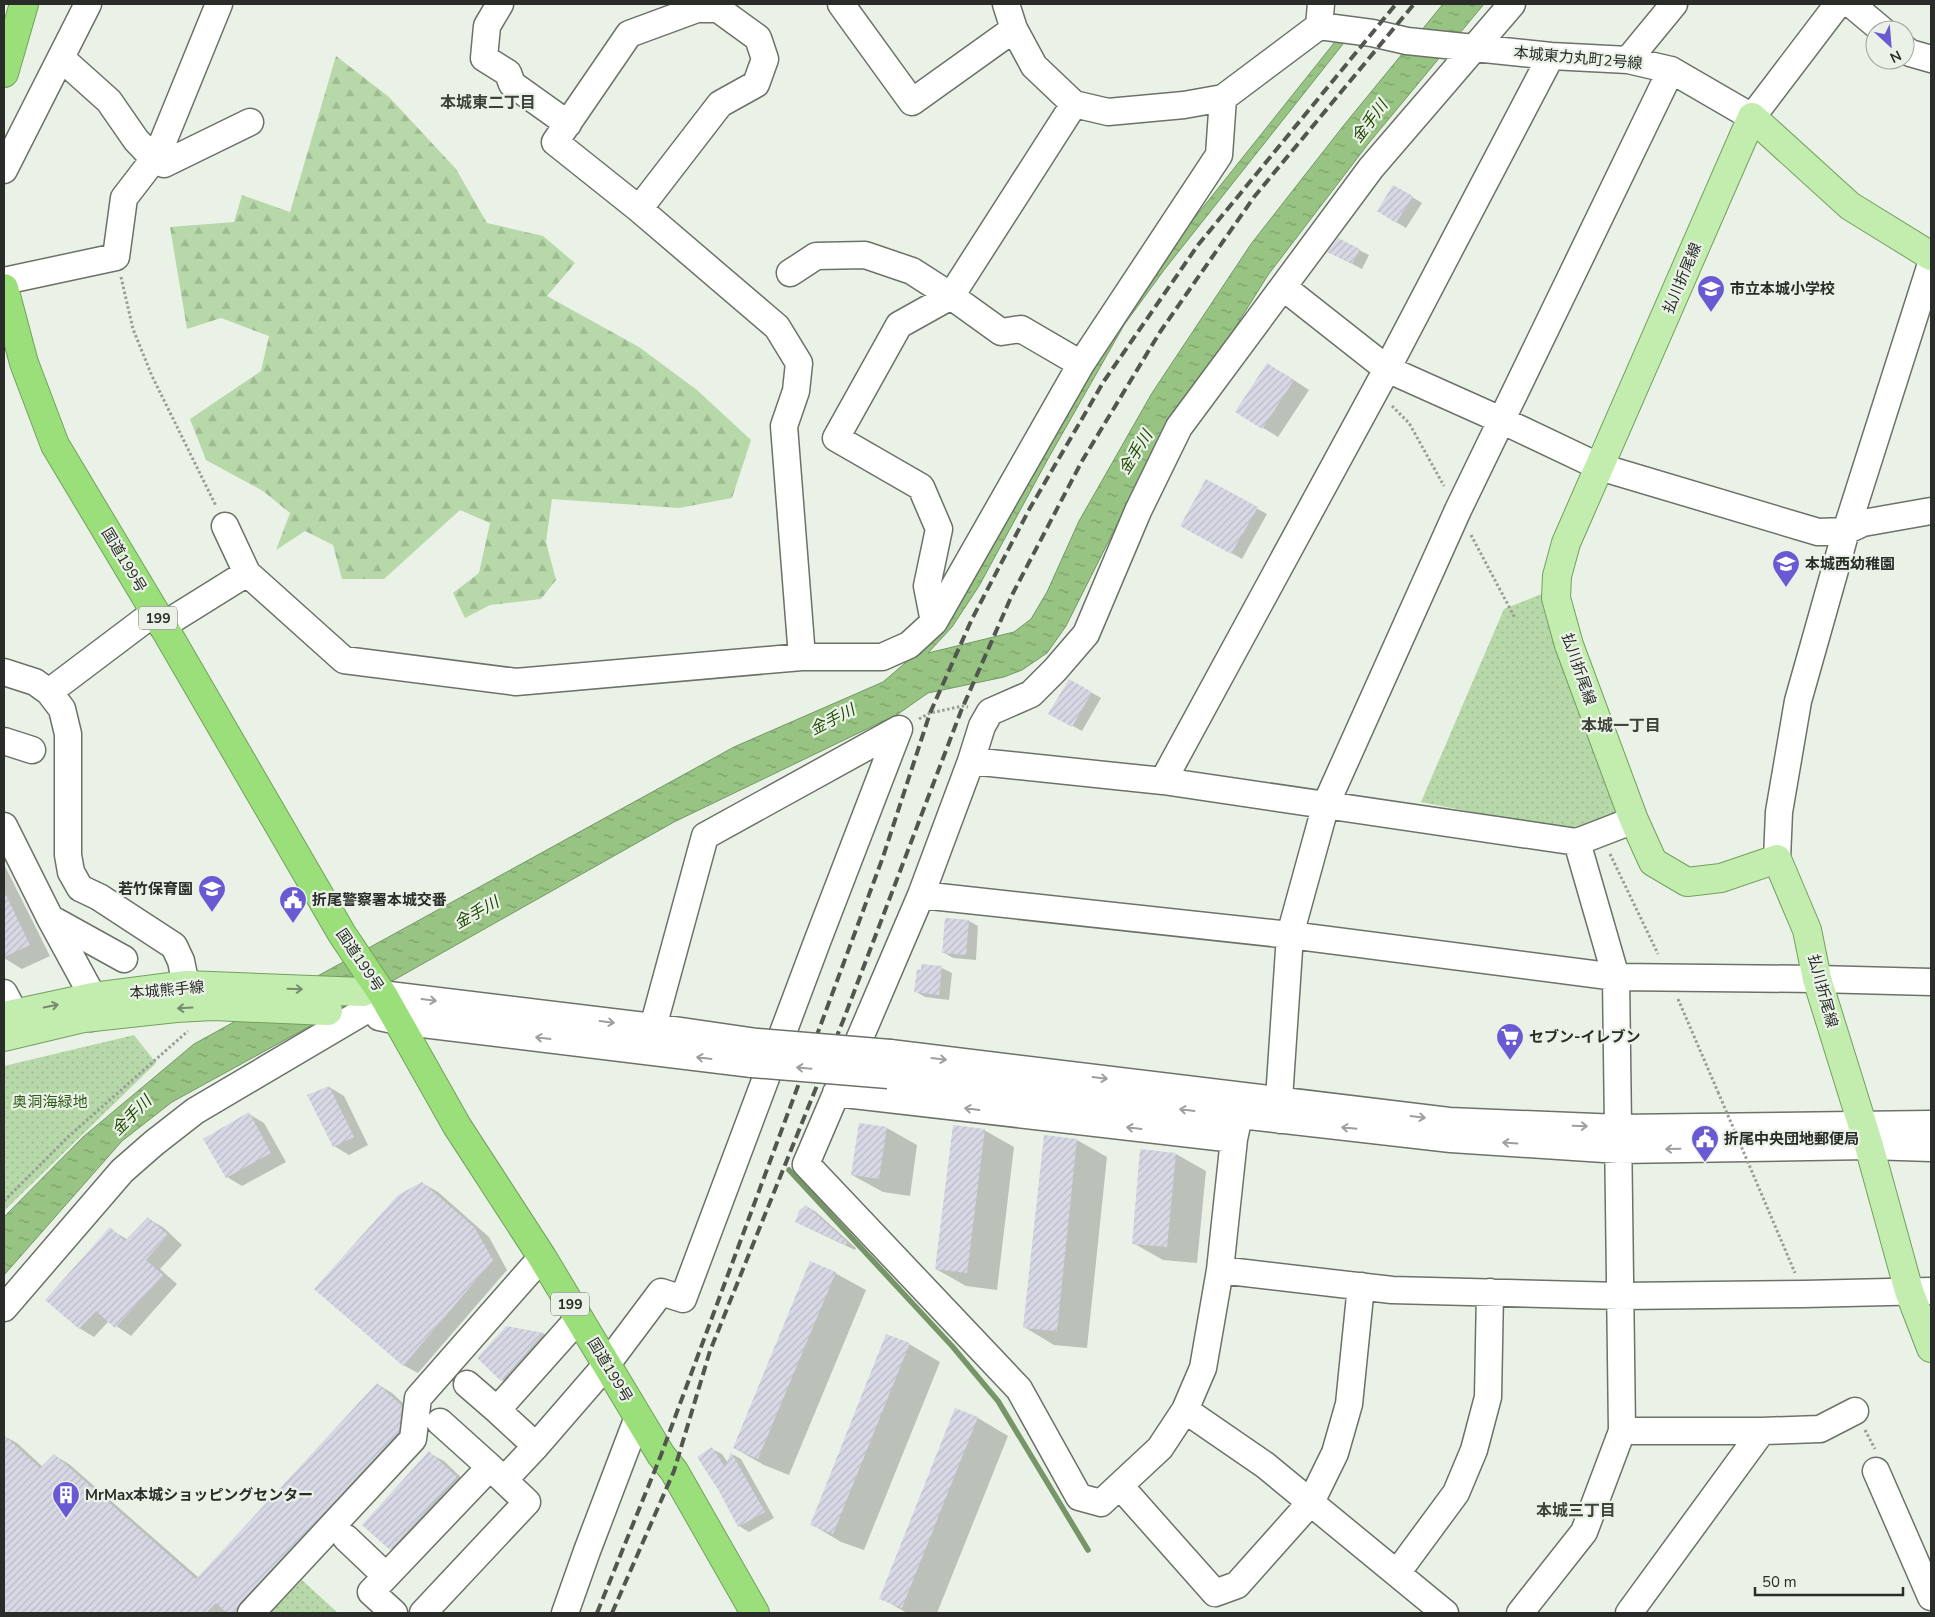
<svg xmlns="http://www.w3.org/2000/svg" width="1935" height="1617" viewBox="0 0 1935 1617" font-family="'Nunito Sans','Noto Sans JP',sans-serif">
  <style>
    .grass { fill: url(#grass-dots) }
    .forest { fill: url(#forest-firs) }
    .water { fill: url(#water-ripples); stroke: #769667 }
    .shadow { fill: #0003 }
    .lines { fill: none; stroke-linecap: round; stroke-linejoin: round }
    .stream { stroke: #769667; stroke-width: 5.5 }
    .building { fill: url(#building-hatch) }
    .minor-casing { stroke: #6b7268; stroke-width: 29 }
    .major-casing { stroke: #73a05d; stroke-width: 30 }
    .highway-casing { stroke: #73a05d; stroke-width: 30 }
    .path { stroke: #989e96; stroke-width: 3; stroke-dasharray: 2.5 2.5; stroke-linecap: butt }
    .minor { stroke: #fff; stroke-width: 26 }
    .major { stroke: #c3ecaf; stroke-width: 28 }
    .highway { stroke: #9bdf7a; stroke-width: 28 }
    .rail { stroke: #525650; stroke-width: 4; stroke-dasharray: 10 5; stroke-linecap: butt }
    .minor-bridge-casing { stroke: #6b7268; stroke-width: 29; stroke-linecap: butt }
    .path-bridge { stroke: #989e96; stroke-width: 3; stroke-dasharray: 2.5 2.5; stroke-linecap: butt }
    .minor-bridge { stroke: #fff; stroke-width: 26 }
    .oneway { stroke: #768c6c }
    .oneway2 { stroke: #9fa09e }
    .labels { text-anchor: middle; stroke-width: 4.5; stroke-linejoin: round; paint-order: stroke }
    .shield { fill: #eaf2e7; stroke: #636761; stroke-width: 1 }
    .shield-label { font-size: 14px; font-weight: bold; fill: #292c28 }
    .street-label { font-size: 15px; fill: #292c28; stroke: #eaf2e7 }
    .poi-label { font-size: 15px; font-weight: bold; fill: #292c28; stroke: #eaf2e7; text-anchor: start }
    .park-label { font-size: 15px; fill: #315b18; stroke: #eaf2e7 }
    .neighbourhood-label { font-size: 16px; font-weight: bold; fill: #3d433a; stroke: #eaf2e7 }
    .water-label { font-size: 16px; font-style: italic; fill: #1e4700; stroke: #eaf2e7 }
  </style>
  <defs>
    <pattern id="grass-dots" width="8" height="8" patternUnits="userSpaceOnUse" patternTransform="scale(1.25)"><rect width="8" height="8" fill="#b7d8a8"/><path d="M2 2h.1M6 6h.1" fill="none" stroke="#9dba91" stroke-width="1.8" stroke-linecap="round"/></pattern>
    <pattern id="forest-firs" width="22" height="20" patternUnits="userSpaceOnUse" patternTransform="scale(1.25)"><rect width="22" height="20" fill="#b7d8a8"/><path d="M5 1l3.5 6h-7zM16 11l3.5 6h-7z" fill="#9dba91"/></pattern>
    <pattern id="water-ripples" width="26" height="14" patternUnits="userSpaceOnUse" patternTransform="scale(1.25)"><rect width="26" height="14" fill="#97c482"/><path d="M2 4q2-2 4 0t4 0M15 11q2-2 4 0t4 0" fill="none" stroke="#7b9f6a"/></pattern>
    <pattern id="building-hatch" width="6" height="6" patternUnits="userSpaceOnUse" patternTransform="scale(1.25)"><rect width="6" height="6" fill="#d7d8e5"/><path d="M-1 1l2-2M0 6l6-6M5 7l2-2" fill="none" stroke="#b9bac4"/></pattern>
  </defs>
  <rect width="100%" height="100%" fill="#eaf2e7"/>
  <path class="grass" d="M1544,593l77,217 -47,22 -153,-30 83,-193z
    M134,1035l22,28 -152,148v-145z
    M302,1580l36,33h-68z"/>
  <path class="forest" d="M336,56l53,41 67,72 31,54 56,13 32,27 -28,33 92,51 58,43 54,50 -19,58 -53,10 -127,-9 -6,43 10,38 -15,19 -51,6 -25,13 -12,-25 26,-20 11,-50 -30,-13 -76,69h-42l-9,-34 -28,-14 -29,19 14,-37 -27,-22 -57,-31 -16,-41 71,-48 8,-35 -48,-18 -34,11 -17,-102 64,-5 8,-27 48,17z"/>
  <path class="water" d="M1443,4h41l-116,140 -100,131 -128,204 -74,147 -19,27 -25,17 -18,7 -76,16 -30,21 -224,108 -280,158 -222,122 -50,39 -118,134v-58l79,-80 111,-93 540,-297 149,-65 35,-30 235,-382 185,-232 9,1 -183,231 -40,55 -75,132 -70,129 -27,41 -24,26 86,-21 17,-13 16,-27 32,-71 73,-128 99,-149 93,-119z"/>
  <path class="shadow" d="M1394,186l28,17 -16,25 -28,-17z
    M1359,250l10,5 -7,14 -23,-12z
    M1283,373l26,17 -31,47 -41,-25z
    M1207,481l60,33 -25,45 -60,-34z
    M1069,680l32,18 -19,33 -32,-18z
    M4,864l46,92 -28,13 -18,-11z
    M969,921l9,5 -2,34 -23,-2 -10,-6z
    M923,965l19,3 10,5 -3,27 -24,-3 -10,-6z
    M329,1087l15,9 24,49 -19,10 -15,-9z
    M249,1114l15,9 22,39 -44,24 -15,-9z
    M887,1128l30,17 -7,51 -27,-4 -31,-17z
    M984,1130l30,17 -17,143 -31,-4 -30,-17z
    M1045,1137l32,3 30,17 -20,191 -33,-3 -30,-18z
    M1176,1154l30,17 -9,92 -34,-3 -30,-17z
    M422,1183l16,9 51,45 18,33 -89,103 -15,-8z
    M806,1206l10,6 40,36 -1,2 -49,-23z
    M149,1219l15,9 18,17 -22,24 17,15 -46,52 -22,-15 -15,16 -15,-9 31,-99 18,11z
    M835,1273l31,17 -77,185 -25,-10 -30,-17z
    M506,1327l38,7 14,9 -41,45 -15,-8z
    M909,1344l31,18 -76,188 -23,-8 -30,-18z
    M377,1384l15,9 25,23 -163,197h-250v-177l13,7 26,24 11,-12 15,9 130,114z
    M956,1410l22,8 30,18 -71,177h-30l-26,-15z
    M712,1449l10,5 6,9 4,-9 9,5 33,59 -25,14 -10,-6 -19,-36z
    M429,1453l15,8 27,26 -65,70 -15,-8z"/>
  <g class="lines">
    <path class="stream" d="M789,1170l163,176 46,55 90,149"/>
  </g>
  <path class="building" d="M1393,185l20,11 -17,27 -19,-12z
    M1338,238l22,11 -8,15 -25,-12z
    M1267,363l27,17 -32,49 -27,-17z
    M1206,479l52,28 -27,47 -51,-28z
    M1069,679l23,13 -20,35 -24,-13z
    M4,891l26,54 -26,12z
    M945,918l24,2 -3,35 -24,-2z
    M921,964l21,2 -3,29 -25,-3 3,-23 4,1z
    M329,1086l25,51 -21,10 -26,-52z
    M249,1112l22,41 -45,25 -23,-39z
    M859,1123l28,4 -8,52 -28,-4z
    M953,1125l32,4 -18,144 -32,-4z
    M1044,1135l33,4 -20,192 -34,-3z
    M1140,1149l36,4 -9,94 -35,-3z
    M422,1182l52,45 19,33 -90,106 -89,-77 84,-94z
    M806,1205l41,37 -2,3 -50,-23 4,-11z
    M148,1217l20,18 -22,25 17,15 -48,53 -19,-17 -17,18 -34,-29 65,-73 15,14z
    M810,1261l26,11 -78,187 -25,-11z
    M506,1326l38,7 -43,48 -24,-23z
    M886,1334l24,9 -77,191 -23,-9z
    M377,1383l25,23 -3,26 -159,171 -4,10h-9l-11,-10 -10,10h-202v-178l36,33 14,-14 142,125z
    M955,1408l23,9 -76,191 -23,-9z
    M712,1447l13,20 6,-15 34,60 -27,15 -19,-36 -22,-34z
    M429,1451l28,26 -67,73 -28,-25z"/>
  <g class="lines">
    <defs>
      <path id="minor" d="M500,4l-13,22 -3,32 24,15 4,11 56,40
        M841,4l71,98 102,-73
        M1006,4l8,25 20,37 40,38 34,8 76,-7 39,-7 96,-72 53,7 35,8 144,15 77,4 43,10 81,47 86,-113
        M1851,4l31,26
        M1319,26l2,-22
        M1905,49l5,4 21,6
        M61,58l48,43 27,39 18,19 10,-20 55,-135
        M1628,60l46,-56
        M4,170l84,-166
        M639,209l81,-105 36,-20 9,-25 -7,-21 -40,-29h-21l-68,25 -74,108 84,67 138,118 22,36 -3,28 -12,35 18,231
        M790,273l26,-17 49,-1 47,16 39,25 50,36 20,-3 60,35
        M4,281l112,-24 8,-59 30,-39 10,5 86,-42
        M1283,287l104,82 114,51 99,47 218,65 28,-1 17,-8 68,-12
        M225,526l22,47
        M934,622l-7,-36 12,-57 -18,-42 -85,-49 63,-113 52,-29 123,-192
        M162,626l85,-53 97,87 172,22 286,-25h80l27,-12 25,-23 147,-258 138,-209 4,-57
        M4,672l31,10 14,10 13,17 6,25v121l3,17 9,16 19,9 75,49 7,15 5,24
        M49,692l106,-80
        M4,741l28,9
        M971,761l192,20 414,61 39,135 6,454 -38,101 -64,81
        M1163,781l224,-412 164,-313
        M4,826l46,92 43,79 -2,21
        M1577,842l57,-22
        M1777,859l2,-47 19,-111 48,-170 85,-267
        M921,895l369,40 326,42 201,2 114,3
        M50,918l74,41
        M364,992l289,35 104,15
        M4,993l11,21 1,20
        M379,1017l19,4 354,43
        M890,1053l559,68 170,7 312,-4
        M888,1075l563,64 168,11 250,-4 62,2
        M836,1093l398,46
        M1239,1116l-5,23 -14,131 -17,98 -18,42 -25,38 -59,55 -22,-6 -60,-108 -213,-225 115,-269 50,-134 11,-35 8,-14 41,-18 24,-24 31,-36 52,-123 41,-84 192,-259 141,-164
        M1280,1120l-1,-21 11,-164 36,-131 132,-294 213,-440
        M1220,1270l172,20 228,6 184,-2 127,-3
        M4,1308l118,-137 32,-28 41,-32 166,-98
        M467,1384l30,26 82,-92
        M497,1410l39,36 71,-82 54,-72 22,7 134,-357 82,-213 -194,107 -52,191
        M1185,1410l80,55 180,148
        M440,1422l50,45
        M1622,1431h140l58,-2 35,-18
        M1876,1471l55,126
        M504,1480l32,-34
        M1120,1486l95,107 22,-8 74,-83 24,-49 14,-49 12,-118
        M346,1538l40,38
        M1397,1573l59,-80 18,-43 14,-53 2,-105
        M251,1613l162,-174 5,-41 124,-141
        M394,1613l-23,-21 119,-125 37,35 -104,111
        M565,1613l22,-62 51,-134
        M1629,1613l133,-182"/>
      <path id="major" d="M1931,256l-81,-50 -98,-89 -186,426 -9,33 -1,22 13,47 65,175 19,42 34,20 34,-4 56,-19 30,71 10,49 52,167 40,145 22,57
        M4,1016l89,-19 93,-12 177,7
        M4,1037l80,-19 92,-10 37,-2 115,5"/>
      <path id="highway" d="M4,73l20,-69
        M4,288l20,75 31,82 100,167 187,322 41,61 74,131 85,131 119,198 13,16 81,142"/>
    </defs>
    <use href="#minor" class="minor-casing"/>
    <use href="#major" class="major-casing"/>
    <use href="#highway" class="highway-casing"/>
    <path class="path" d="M121,277l12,52 19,47 64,130
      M1392,406l17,17 35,63
      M1471,535l44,83
      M919,719l11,-6 33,-7 5,1
      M1610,854l48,100
      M1678,999l40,93
      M4,1201l65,-65 119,-105
      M1767,1207l28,66
      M1865,1430l10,19"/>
    <use href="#minor" class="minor"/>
    <use href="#major" class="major"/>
    <use href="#highway" class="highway"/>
    <path class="rail" d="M597,1613l64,-158 222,-598 47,-144 42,-94 58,-111 74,-127 94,-136 198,-241
      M612,1613l62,-142 36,-120 133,-330 118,-310 51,-116 70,-134 78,-129 94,-135 160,-193"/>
    <defs>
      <path id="minor-bridge" d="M757,1042l133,11
        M752,1064l136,11"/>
    </defs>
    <use href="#minor-bridge" class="minor-bridge-casing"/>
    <path class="path-bridge" d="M1718,1092l49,115"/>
    <use href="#minor-bridge" class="minor-bridge"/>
  </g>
  <defs><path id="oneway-shaft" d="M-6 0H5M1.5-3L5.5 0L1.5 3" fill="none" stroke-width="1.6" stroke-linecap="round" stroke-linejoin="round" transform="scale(1.25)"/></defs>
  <g class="oneway">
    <use href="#oneway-shaft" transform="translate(295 989) rotate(2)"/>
    <use href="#oneway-shaft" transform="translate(51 1006) rotate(-12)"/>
    <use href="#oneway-shaft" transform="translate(185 1008) rotate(177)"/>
  </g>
  <g class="oneway2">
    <use href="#oneway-shaft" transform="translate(429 1000) rotate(7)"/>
    <use href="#oneway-shaft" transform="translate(607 1022) rotate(7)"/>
    <use href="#oneway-shaft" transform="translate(543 1038) rotate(-173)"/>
    <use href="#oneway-shaft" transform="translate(704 1058) rotate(-173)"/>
    <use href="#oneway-shaft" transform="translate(939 1059) rotate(7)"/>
    <use href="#oneway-shaft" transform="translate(804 1068) rotate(-175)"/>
    <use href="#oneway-shaft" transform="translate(1100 1078) rotate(7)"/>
    <use href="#oneway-shaft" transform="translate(972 1109) rotate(-173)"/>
    <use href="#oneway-shaft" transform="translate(1187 1110) rotate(-173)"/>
    <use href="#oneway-shaft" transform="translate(1418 1117) rotate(7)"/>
    <use href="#oneway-shaft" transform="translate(1580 1126) rotate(2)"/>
    <use href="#oneway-shaft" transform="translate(1134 1128) rotate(-173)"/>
    <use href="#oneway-shaft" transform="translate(1349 1128) rotate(-174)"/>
    <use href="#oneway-shaft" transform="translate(1510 1143) rotate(-176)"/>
    <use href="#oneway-shaft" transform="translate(1673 1149) rotate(179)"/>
  </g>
  <defs>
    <symbol id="school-pin" viewBox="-11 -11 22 30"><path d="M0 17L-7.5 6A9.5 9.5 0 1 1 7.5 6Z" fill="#6959d2" stroke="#eaf2e7"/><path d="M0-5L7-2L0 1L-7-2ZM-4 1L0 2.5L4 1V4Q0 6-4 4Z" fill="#fff"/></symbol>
    <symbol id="civic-pin" viewBox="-11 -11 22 30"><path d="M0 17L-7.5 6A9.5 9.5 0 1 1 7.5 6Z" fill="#6959d2" stroke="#eaf2e7"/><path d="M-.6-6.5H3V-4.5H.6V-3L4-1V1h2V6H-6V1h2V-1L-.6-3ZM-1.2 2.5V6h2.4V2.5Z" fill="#fff"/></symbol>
    <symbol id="supermarket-pin" viewBox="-11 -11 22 30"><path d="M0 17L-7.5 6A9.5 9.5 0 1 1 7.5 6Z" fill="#6959d2" stroke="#eaf2e7"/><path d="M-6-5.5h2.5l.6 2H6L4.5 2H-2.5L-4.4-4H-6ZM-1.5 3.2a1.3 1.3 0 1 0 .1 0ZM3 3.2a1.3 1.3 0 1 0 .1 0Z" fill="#fff"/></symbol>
    <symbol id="building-pin" viewBox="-11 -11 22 30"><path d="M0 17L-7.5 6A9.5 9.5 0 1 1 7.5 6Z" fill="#6959d2" stroke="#eaf2e7"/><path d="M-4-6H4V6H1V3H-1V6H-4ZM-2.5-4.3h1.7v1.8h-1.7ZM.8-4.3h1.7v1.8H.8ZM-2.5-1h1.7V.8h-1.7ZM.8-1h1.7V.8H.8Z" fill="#fff"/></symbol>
  </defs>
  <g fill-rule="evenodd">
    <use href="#school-pin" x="1695" y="273" width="32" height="43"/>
    <use href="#school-pin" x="1770" y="548" width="32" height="43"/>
    <use href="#school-pin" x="196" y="873" width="32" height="43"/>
    <use href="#civic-pin" x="277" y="884" width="32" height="43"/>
    <use href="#supermarket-pin" x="1494" y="1021" width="32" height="43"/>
    <use href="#civic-pin" x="1689" y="1123" width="32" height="43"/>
    <use href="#building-pin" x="50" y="1479" width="32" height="43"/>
  </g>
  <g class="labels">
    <g class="shield">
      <rect x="139" y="606.5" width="38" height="23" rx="4"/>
      <rect x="551" y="1292.5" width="38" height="23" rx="4"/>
    </g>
    <g class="shield-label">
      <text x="158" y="623">199</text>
      <text x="570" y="1309">199</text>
    </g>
    <g class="street-label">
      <text transform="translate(1578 58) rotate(5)" y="5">本城東力丸町2号線</text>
      <text transform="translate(1682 278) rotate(-67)" y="5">払川折尾線</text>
      <text transform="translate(124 560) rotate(59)" y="5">国道199号</text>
      <text transform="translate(1579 669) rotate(71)" y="5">払川折尾線</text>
      <text transform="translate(360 960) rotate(56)" y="5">国道199号</text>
      <text transform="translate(167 990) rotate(-5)" y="5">本城熊手線</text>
      <text transform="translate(1823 991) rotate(75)" y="5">払川折尾線</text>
      <text transform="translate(610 1370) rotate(59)" y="5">国道199号</text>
    </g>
    <g class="poi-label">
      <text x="1730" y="294">市立本城小学校</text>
      <text x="1805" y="569">本城西幼稚園</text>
      <text x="193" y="894" text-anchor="end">若竹保育園</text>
      <text x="312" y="905">折尾警察署本城交番</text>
      <text x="1529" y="1042">セブン-イレブン</text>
      <text x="1724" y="1144">折尾中央団地郵便局</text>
      <text x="85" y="1500">MrMax本城ショッピングセンター</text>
    </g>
    <g class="park-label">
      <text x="50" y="1107">奥洞海緑地</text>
    </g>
    <g class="neighbourhood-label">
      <text x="488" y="108">本城東二丁目</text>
      <text x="1621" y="731">本城一丁目</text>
      <text x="1576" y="1516">本城三丁目</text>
    </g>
    <g class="water-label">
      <text transform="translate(1369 121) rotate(-53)" y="6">金手川</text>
      <text transform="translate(1135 452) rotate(-58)" y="6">金手川</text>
      <text transform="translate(832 719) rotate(-27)" y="6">金手川</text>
      <text transform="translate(476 912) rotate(-29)" y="6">金手川</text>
      <text transform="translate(131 1115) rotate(-45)" y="6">金手川</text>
    </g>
  </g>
  <rect width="1935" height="1617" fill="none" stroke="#292c28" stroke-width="10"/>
  <g transform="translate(1890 45) rotate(154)"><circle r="24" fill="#eaf2e7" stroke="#9da39b"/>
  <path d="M0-4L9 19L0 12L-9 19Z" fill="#6959d2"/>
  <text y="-8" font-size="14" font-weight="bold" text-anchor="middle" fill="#292c28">N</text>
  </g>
  <path d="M1755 1587v8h148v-8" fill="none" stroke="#292c28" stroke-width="2.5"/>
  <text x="1762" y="1587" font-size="15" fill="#292c28" stroke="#eaf2e7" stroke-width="4" paint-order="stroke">50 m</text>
</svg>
